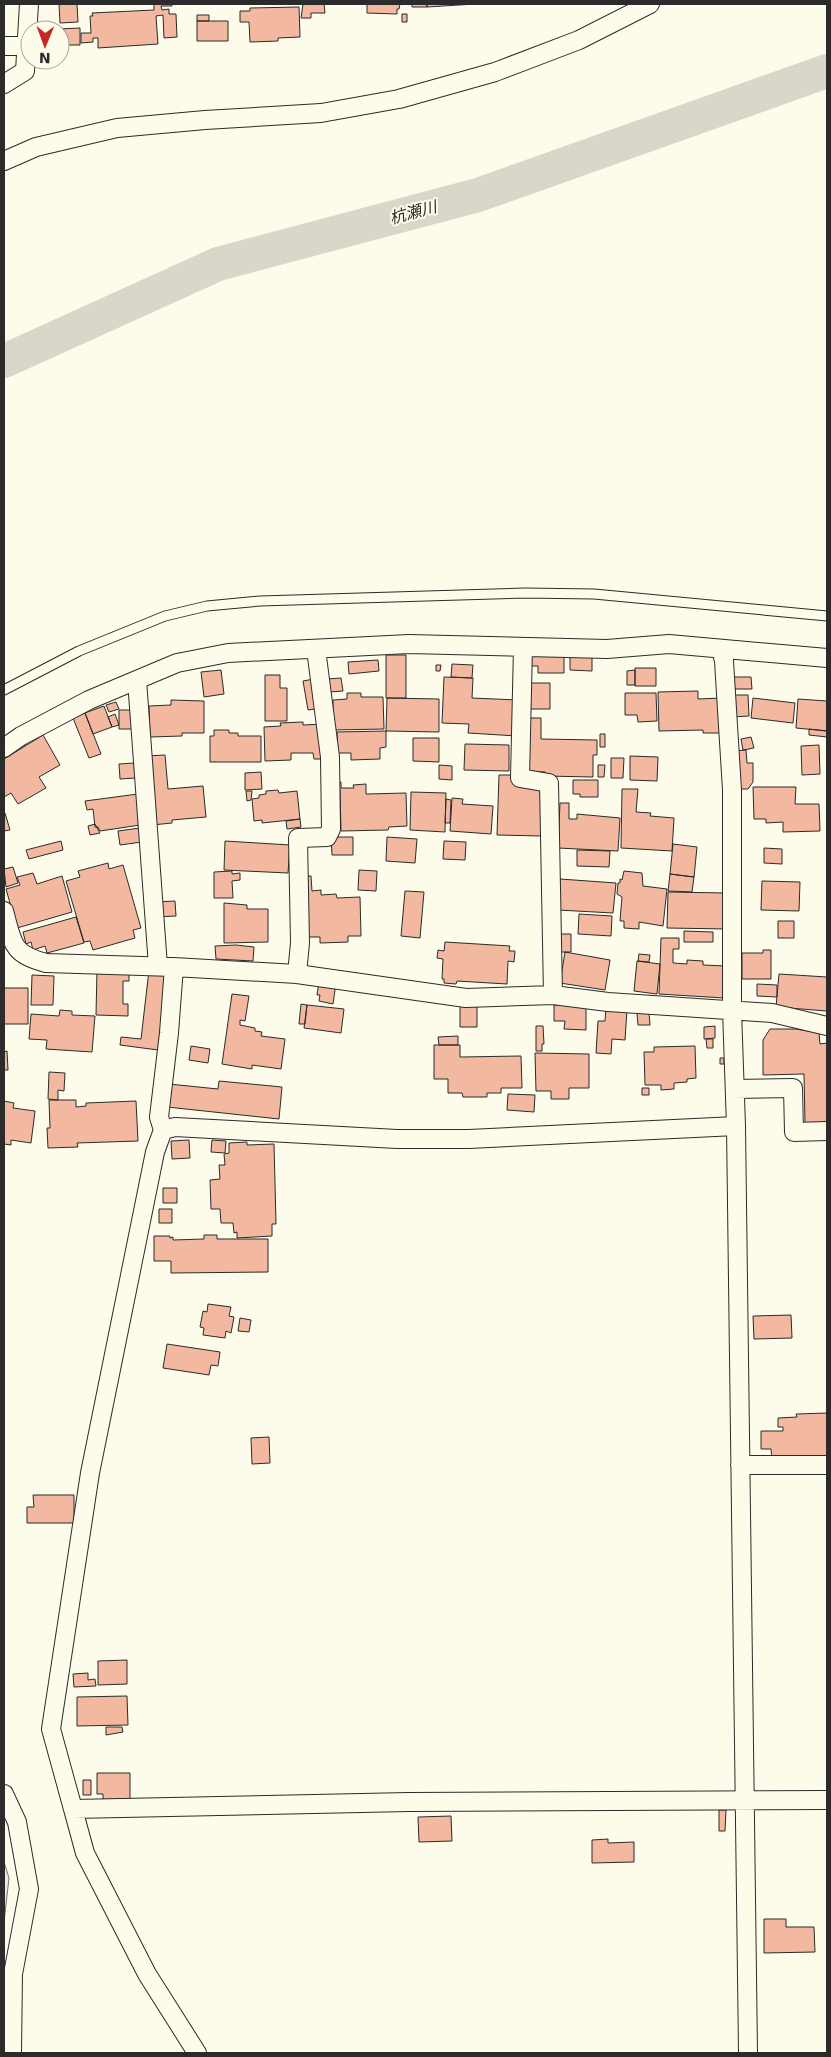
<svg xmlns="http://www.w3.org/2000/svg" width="831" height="2057" viewBox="0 0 831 2057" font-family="'DejaVu Sans','Noto Sans JP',sans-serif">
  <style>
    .green { fill: #ecebdb; stroke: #74746e }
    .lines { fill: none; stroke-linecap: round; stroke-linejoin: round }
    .river { stroke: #d8d7c9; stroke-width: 34 }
    .building { fill: #f2b8a0; stroke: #2b2b2b }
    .lane-casing { stroke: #2b2b2b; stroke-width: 11 }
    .street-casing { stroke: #2b2b2b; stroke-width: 20 }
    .lane { stroke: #fdfbea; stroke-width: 9 }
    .street { stroke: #fdfbea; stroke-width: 18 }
    .labels { text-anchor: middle; stroke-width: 4; stroke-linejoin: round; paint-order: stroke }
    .water-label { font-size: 16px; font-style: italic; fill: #2b2b2b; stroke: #fdfbea }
  </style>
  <rect width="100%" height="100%" fill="#fdfbea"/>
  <path class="green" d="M4,1862l5,16 -5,44z"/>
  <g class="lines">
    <path class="river" d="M4,361l214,-97 260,-69 349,-124"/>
  </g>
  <path class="building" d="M59,4h18l1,18 -18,1z
    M154,4h18v2h-11l1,4 7,-1v5h7l1,23 -13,1 -1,-23 -7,1 2,28 -60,4v-10h-5v4l-12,1v-10h10l-1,-17h3l-1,-3 62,-3z
    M303,4h21l1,9h-14v5h-10z
    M367,4h33l-1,5h-2v5l-30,-1z
    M412,4h15v3h-15z
    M427,4h48l-48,3z
    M299,7l1,30 -22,1v3l-28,1 -1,-20h-9v-11h10v-3z
    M402,14h5v8h-5z
    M197,15h12v6h-12z
    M197,21h31v20h-31z
    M80,28v17h-20v-15l-2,-1z
    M386,655h20v43h-20z
    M531,655h33v18h-26v-7h-7z
    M570,656l22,1v14l-22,-1z
    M378,660l1,11 -30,3 -1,-12z
    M452,664l21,1 -1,13 -21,-1z
    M436,665h5l-1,6h-4z
    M635,668h21v18h-21z
    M221,670l3,24 -20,3 -3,-25z
    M635,670v15h-8v-14z
    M265,675h15v13h7v33h-22z
    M444,677l29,1 -1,20 46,2 -1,36 -49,-3 1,-9 -27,-1z
    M732,677h19l1,12h-19z
    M319,678l4,30 -15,2 -5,-29z
    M341,678l2,13 -14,1 -2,-13z
    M528,683h22v26h-22z
    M698,691v8l24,-1v35h-19v-3l-44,1 -1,-39z
    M347,693h14v4h22l1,32 -51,1v-30l14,-1z
    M625,693h31l1,28 -19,1 -1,-7h-12z
    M730,695h18l1,21 -18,1z
    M387,698l52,1v33l-53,-1z
    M753,698l42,5 -2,20 -42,-5z
    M798,699l29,2v30l-31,-3z
    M171,700l33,1v32h-22v3l-32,1 -1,-31 22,-1z
    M116,702l3,7 -10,3 -3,-7z
    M104,706l8,21 -19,7 -8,-21z
    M119,710h16l1,19h-17z
    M85,713l16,41 -12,4 -16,-40z
    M115,714l4,11 -7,2 -4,-10z
    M524,718h17v21l56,1v15h-4v22l-48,-1v-4l-22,-1z
    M303,722v3l22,-1 1,35h-12l-1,-6h-22v7l-26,1 -1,-34 17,-1 -1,-3z
    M809,729l18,2v6l-18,-2z
    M214,730h15v3h9v3h23v26h-51v-26h4z
    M386,731v16l-6,1v11l-29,1v-7h-13l-1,-21z
    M600,734h5v13h-5z
    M43,735l17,30 -21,12 7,11 -28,16 -7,-11 -7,4v-38z
    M751,737l3,11 -11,2 -2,-11z
    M413,738h26v24l-26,-1z
    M465,744l44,1v26l-45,-1z
    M819,745l1,29 -18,1 -1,-29z
    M746,750l1,13h6v19l-5,7h-13l-1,-38z
    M165,755l3,34 35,-3 3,31 -34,3v3l-20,2 -6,-69z
    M630,756l28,1 -1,24 -27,-1z
    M611,758h13l-1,20h-12z
    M134,763l1,15 -15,1 -1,-15z
    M439,765l13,1v14l-13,-1z
    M598,765h7l-1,12h-6z
    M261,772l1,17 -17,1v-17z
    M499,775h17l28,10 -2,51 -45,-1z
    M573,780h25v17h-18v-3h-7z
    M336,782h5v6h13l-1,-3 13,-1v10l40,-1 1,33 -18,1 -1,3 -47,1 -1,-41h-5z
    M753,787h43l-1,17h24l1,27 -37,1v-10l-17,1v-4h-12z
    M622,789h16l-2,23 15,1 -1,3 24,2 -2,33 -51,-3z
    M278,790l1,3 18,-2 3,28 -38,4v-3l-8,1 -2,-22 7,-1v-3l7,-1v-3z
    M246,791h6l-1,9 -4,1z
    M411,792l35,1 -1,39 -35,-2z
    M138,794l2,31 -40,6 -2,-4h-3l-2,-18 -6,1 -2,-9z
    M452,798l11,1 -1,5 31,2 -2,28 -41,-3z
    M446,799l5,1 -1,23h-5z
    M560,803h9v16h8v-5l43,4 -2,33 -60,-3z
    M5,813l5,17 -6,1v-17z
    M300,819l1,8 -14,2 -1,-8z
    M95,824l5,9 -10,2 -2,-9z
    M140,828l2,14 -22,3 -2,-14z
    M331,837h22v18h-21z
    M387,837l30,2 -2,24 -29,-2z
    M61,841l2,9 -34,9 -3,-9z
    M225,841l65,4 -2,28 -64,-3z
    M444,841l22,1 -1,18 -22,-1z
    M673,844l24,3 -3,30 -24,-3z
    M764,848l18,1v15l-18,-1z
    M577,850l33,1 -1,16 -32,-1z
    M108,863l1,6 14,-4 18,63 -8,2 2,8 -42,12 -3,-9 -6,1 -18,-61 14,-4 -2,-6z
    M13,867l5,16 -12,4 -2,-18z
    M359,870l18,1 -1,20 -18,-1z
    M232,871v3l8,-1v7l-8,1 1,17h-19v-26z
    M624,871l18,2 1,13 24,3 -4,37 -24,-4v7l-15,-1v-7h-4l2,-24 -5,-3 1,-11h2v-4l2,1z
    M33,873l4,11 25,-8 10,36 -55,16 -11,-39 14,-4 -3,-8z
    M670,874l24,3 -2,15 -24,-1z
    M305,876h6l1,15 9,-1v5l15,-1 1,4 23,-1 1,39h-13v6l-28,1v-6h-13z
    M560,879l56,4 -3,30 -55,-3z
    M762,881l38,1 -1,29 -38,-1z
    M405,891l19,1 -4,46 -19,-2z
    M668,892l59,1v36l-60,-1z
    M175,901l1,15 -20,1 -1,-15z
    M224,903l23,2v4h21v33l-44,1z
    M579,914l33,2 -1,20 -33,-2z
    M76,917l8,26 -37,10 -2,-7 -12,4 -2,-8 -5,2 -3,-12z
    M778,921h16v17h-16z
    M684,931l29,1v10h-29z
    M558,934h13v18h-13z
    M661,938h18v11h-6v14l14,1v-4l16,1v4l23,1 -2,32 -65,-4z
    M445,942l65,4 -1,5h6l-1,11 -6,-1 -1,23 -50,-3 -1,3 -12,-1v-4h-2l1,-20 -6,-1 1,-8 6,1z
    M236,945l18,2 -1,14 -37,-2 -1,-13z
    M763,950h8v29h-29v-26h21z
    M565,952l45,8 -5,30 -45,-7z
    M639,954l11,1 -1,7 -11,-1z
    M637,961l23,3 -3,30 -23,-3z
    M97,969l32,1v11h-6v23h5v12l-32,-1z
    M149,970l12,1 5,6 -8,73 -38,-5 1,-8 20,2z
    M779,974l48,3v34l-51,-4z
    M32,975l22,1 -1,29h-22z
    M319,981l17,2 -3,21 -14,-3 1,-6h-3z
    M757,984l20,1v12l-20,-1z
    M4,988h24v36h-24v3z
    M232,994l17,2 -4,25 -5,-1v5l15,3v3l7,1 -1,4 24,3 -4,30 -29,-4v4l-30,-5z
    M301,1004l6,1 -2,19h-6z
    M307,1005l37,4 -3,24 -37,-5z
    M554,1005l32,1v24l-22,-1 1,-8h-11z
    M460,1006h17v21h-17z
    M606,1008l21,2 -2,30 -13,-1 -1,15 -15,-1 2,-32h7z
    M60,1010l12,1v4l23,1 -3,36 -46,-3 1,-9 -18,-1 2,-25 28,2z
    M637,1013h12l1,12h-12z
    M536,1026h7l1,18h-2v7h-6z
    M715,1026v12l-11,1v-12z
    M770,1029h26l23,4 1,11 7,-1v79l-22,1 -1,-49 -41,1v-35z
    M458,1036v9h-19l-1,-8z
    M706,1039h7v9h-6z
    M434,1045h26v12l61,-1 1,32h-21v5h-14v4h-24l-1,-4h-14v-14h-14z
    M191,1046l19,3 -2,14 -19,-3z
    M695,1046l1,32 -9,1v3l-13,1v6l-13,1v-5h-16l-1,-33h10v-5z
    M7,1051l1,19h-4v-18z
    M535,1053l54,1v34h-20v11h-18v-8h-15z
    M720,1058h4v6h-4z
    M49,1072l16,1 -1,18 -6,-1v10l-10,-1z
    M219,1081l63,6 -3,32 -112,-12 2,-23 49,5z
    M642,1088h7v7h-7z
    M508,1094l27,1 -1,17 -27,-2z
    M49,1100h27v7l10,-1v-3l50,-2 2,40 -61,2 1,4 -30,1 -1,-20h3z
    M4,1101l10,2 -1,5 22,3 -4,32 -20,-3v5l-7,-1z
    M189,1140l1,18 -18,1 -1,-18z
    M212,1140l14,1 -1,12 -14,-1z
    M247,1142v3l27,-1 2,80h-4v12l-35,2v-6l-3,1 -1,-10h-12l-1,-14h-9l-1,-29 10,-1 -1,-14h6l-1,-11 5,-1v-10z
    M163,1188h14v15h-14z
    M159,1209h13v14h-13z
    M204,1235h13v4h51v33l-97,1v-12h-17v-25h16v2l3,-1v3l31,-1z
    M208,1304l23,3 -2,9 5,1 -3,16 -5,-2 -1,7 -22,-3 1,-7 -4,-1 3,-16 4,1z
    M791,1315l1,23 -38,1 -1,-23z
    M240,1318l11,2 -2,12 -11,-1z
    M167,1344l53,8 -2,14 -7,-1 -2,10 -46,-7z
    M827,1413v45l-55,1 -1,-10h-10v-18h22v-4h-5v-9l19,-1 -1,-3z
    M269,1437l1,26 -18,1 -1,-26z
    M33,1495h41v28h-47v-16h7z
    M127,1660v24l-29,1v-24z
    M88,1673v7l7,-1 1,7 -22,1 -1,-13z
    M127,1696l1,29 -51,1v-29z
    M106,1727h16l1,5 -17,3z
    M97,1773h33v28l-27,-1v-6h-6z
    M83,1780h8v15h-8z
    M719,1810h7l-1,21h-6z
    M451,1816l1,25 -33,1 -1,-25z
    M608,1839v4l26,-1v20l-42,1v-23z
    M764,1919h22v8h28l1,25 -51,1z"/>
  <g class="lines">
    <defs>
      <path id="lane" d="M4,690l75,-39 86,-35 42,-10 53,-5 265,-8 69,1 233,22"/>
      <path id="street" d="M4,46h22
        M4,84l21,-13 4,-67
        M4,161l32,-14 81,-19 88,-8 116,-7 78,-14 96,-27 84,-32 71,-36
        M523,647l-3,131 29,5 4,212
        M721,649l3,12 8,129v220l4,116 12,927
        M137,680l21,286
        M4,748l17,-12 68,-36 88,-37 51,-10 181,-9 198,5 62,-5 158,14
        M4,911c9,32 7,43 42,52l128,4 123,7 169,24 87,-3 55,7 164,11 55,13
        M297,974l3,-31 -2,-105 29,-1 4,-8 -1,-72 -14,-108
        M735,1089l58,-1 1,44 33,-1
        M736,1126l-267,13h-72l-222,-12 -12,3 -8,22 -65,321 -39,256 22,80 336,-7 418,-2
        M163,1130l-4,-13 10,-84 5,-66
        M740,1465h87
        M4,1794l13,28 12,67 -16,85 -1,79
        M73,1809l12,44 62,121 50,79"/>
    </defs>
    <use href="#lane" class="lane-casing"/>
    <use href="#street" class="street-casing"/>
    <use href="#lane" class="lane"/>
    <use href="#street" class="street"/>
  </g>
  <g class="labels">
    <g class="water-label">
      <text transform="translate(413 212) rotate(-15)" y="6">杭瀬川</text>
    </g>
  </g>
  <rect width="831" height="2057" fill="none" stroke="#2b2b2b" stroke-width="10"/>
  <g transform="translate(45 45) rotate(181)"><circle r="24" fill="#fdfbea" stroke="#a9a89e"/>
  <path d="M0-4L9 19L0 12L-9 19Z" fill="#c62828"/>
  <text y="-8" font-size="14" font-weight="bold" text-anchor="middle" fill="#2b2b2b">N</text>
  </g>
</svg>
